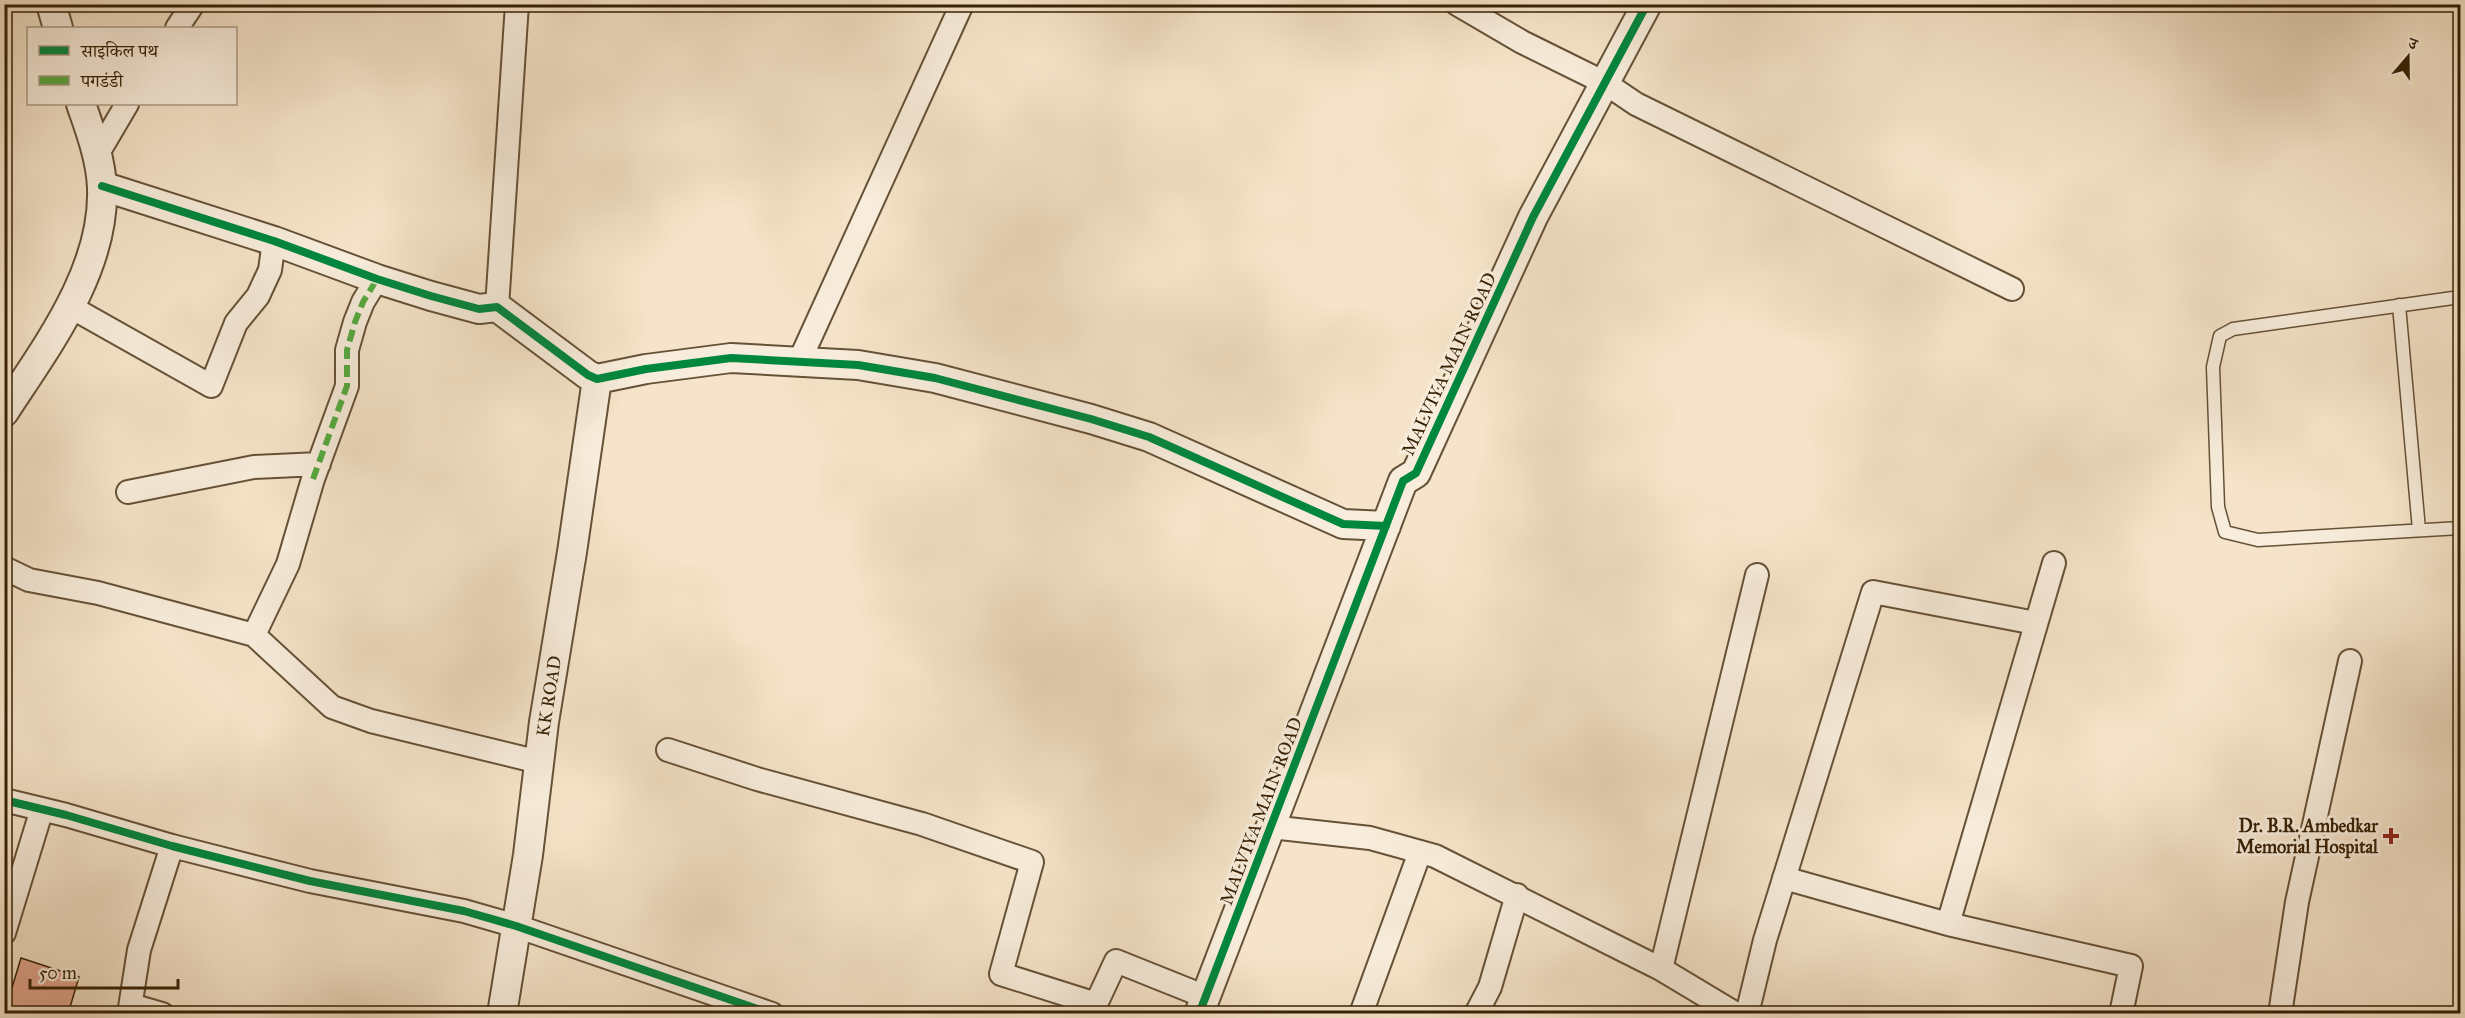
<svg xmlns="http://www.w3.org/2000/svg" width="2465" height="1018" viewBox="0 0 2465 1018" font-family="'IM FELL Great Primer','Noto Serif Devanagari',serif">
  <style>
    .building { fill: #e2a68e; stroke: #372105; stroke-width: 1.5 }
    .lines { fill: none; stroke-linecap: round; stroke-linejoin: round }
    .service-casing { stroke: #665236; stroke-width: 15 }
    .minor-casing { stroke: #665236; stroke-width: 26 }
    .tertiary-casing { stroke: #665236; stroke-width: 32 }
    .service { stroke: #f8eddc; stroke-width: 12 }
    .minor { stroke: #f8eddc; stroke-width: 22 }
    .tertiary { stroke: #f8eddc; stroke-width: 28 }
    .quiet { stroke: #55aa40; stroke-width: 6; stroke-dasharray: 12 6; stroke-linecap: butt }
    .cycleway-casing { stroke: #f8eddc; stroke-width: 11 }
    .cycleway { stroke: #00873e; stroke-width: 8 }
    .poi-dot { fill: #8f2418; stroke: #f8eddc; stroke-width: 2 }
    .labels { text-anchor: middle; stroke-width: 6; stroke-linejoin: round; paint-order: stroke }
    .street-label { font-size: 18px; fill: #372105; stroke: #f8eddc }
    .poi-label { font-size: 18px; font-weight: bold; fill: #372105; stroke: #f8eddc; text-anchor: end }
  </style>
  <rect width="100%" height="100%" fill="#f5e4c9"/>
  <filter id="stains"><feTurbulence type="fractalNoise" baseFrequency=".00333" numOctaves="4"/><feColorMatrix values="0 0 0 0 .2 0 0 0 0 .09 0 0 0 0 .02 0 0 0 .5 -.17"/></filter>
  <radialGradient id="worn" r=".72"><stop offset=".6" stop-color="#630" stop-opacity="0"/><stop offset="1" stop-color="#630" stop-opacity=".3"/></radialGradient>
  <path class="building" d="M21,958l58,19 -11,37h-64z"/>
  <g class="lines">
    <defs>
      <path id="service" d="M2460,297l-227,32 -13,7 -7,31 5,140 7,25 33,8 202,-12
        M2399,305l20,225"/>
      <path id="minor" d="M1457,4l65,38 83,41 31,21 376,185
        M177,28l16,-24
        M97,155l30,-51
        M377,279l-14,23 -8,20 -8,28v36l-34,93 -25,85 -34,71 78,72 39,14 168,41
        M69,306l142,80 25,-63 22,-27 12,-26 4,-29
        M497,307l20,-303
        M799,362l163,-358
        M128,492l126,-25 65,-3
        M4,568l25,12 69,13 156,42
        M668,750l89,29 165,45 110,38 -31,112 95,30 20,-43 90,36
        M4,800l62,15 106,31 138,35 154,30 52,15 256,88
        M1270,827l100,11 65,18 226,113 75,45
        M1784,878l164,46 183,42 -10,48
        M1948,924l106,-361
        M4,933l38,-124
        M1661,969l96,-394
        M131,1005l31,9
        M129,1014l10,-64 33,-104
        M1361,1014l59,-162
        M1476,1014l14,-27 27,-92
        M1747,1014l18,-74 108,-348 162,31
        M2280,1014l17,-112 53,-241"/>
      <path id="tertiary" d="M51,4l7,24
        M102,186l172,55 103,38 54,17 48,13 18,-2 91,68 9,4 49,-10 85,-11 127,7 77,13 156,41 58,18 194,87 43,2
        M4,412c43,-66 101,-142 98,-224 -1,-29 -12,-58 -21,-84
        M502,1014l26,-159 16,-133 28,-170 25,-173
        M1199,1014l204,-533 13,-8 117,-256 114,-213"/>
    </defs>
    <use href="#service" class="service-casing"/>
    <use href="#minor" class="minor-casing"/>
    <use href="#tertiary" class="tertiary-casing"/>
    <use href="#service" class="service"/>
    <use href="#minor" class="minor"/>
    <use href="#tertiary" class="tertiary"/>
    <path class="quiet" d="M313,479l34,-93v-36l8,-28 8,-20 14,-23"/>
    <defs>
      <path id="cycleway" d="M102,186l172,55 103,38 54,17 48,13 18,-2 91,68 9,4 49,-10 85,-11 127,7 77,13 156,41 58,18 194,87 43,2
        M4,800l62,15 106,31 138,35 154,30 52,15 256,88
        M1199,1014l204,-533 13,-8 117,-256 114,-213"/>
    </defs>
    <use href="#cycleway" class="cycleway-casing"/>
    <use href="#cycleway" class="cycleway"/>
  </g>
  <path class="poi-dot" d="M2388 827h6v6h6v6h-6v6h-6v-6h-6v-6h6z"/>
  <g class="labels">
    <g class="street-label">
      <text transform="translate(1449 364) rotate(-65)" y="6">MALVIYA MAIN ROAD</text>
      <text transform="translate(549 696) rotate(-81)" y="6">KK ROAD</text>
      <text transform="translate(1261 811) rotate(-69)" y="6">MALVIYA MAIN ROAD</text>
    </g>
    <g class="poi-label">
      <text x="2378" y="832">Dr. B.R. Ambedkar<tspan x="2378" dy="21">Memorial Hospital</tspan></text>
    </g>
  </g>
  <rect width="2465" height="1018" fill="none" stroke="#f5e4c9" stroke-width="24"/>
  <rect x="6" y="6" width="2453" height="1006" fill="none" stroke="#372105" stroke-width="3"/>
  <rect x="12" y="12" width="2441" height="994" fill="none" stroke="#372105" stroke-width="1.5"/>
  <rect x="27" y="27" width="210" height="78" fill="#f8eddc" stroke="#ab9b86" stroke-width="1.5"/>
  <rect x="39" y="46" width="30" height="9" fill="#00873e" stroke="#ab9b86" stroke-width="1.5"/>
  <text x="81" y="57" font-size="18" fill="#372105">साइकिल पथ</text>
  <rect x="39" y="76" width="30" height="9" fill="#55aa40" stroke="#ab9b86" stroke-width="1.5"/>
  <text x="81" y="87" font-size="18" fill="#372105">पगडंडी</text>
  <g transform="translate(2408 57) rotate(20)" stroke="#f8eddc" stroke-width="4.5" paint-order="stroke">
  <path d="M0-4.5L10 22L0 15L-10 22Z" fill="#372105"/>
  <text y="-9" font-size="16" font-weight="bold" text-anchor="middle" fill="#372105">उ</text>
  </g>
  <path d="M30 979v9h148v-9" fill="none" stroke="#372105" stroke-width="3"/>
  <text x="39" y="979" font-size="18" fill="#372105" stroke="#f8eddc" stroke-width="4.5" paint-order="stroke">50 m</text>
  <rect width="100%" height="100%" filter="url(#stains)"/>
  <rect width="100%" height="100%" fill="url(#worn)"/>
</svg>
